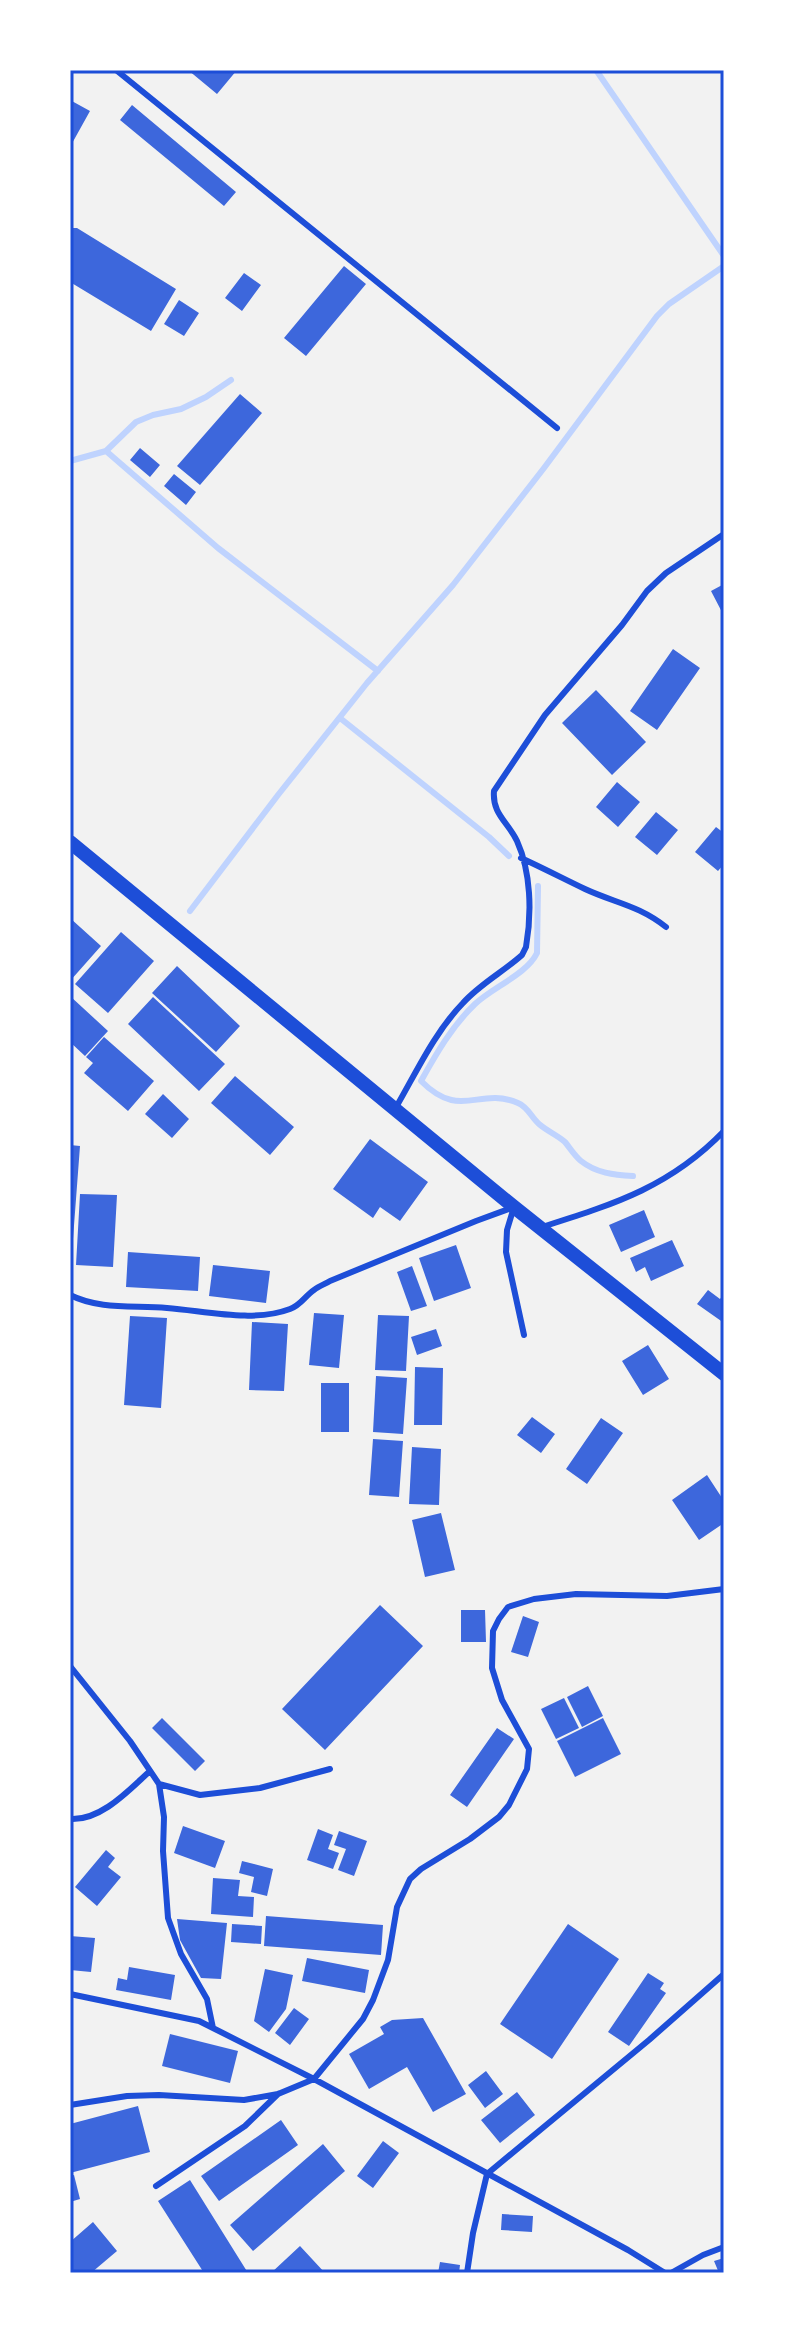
<svg xmlns="http://www.w3.org/2000/svg" width="794" height="2343" viewBox="0 0 794 2343" font-family="'PT Serif',serif">
  <style>
    .lines { fill: none; stroke-linecap: round; stroke-linejoin: round }
    .stream { stroke: #bfd3fe; stroke-width: 6 }
    .building { fill: #3d67dc }
    .service { stroke: #1d4ed8; stroke-width: 6 }
    .tertiary { stroke: #1d4ed8; stroke-width: 14 }
    .neatline { fill: none; stroke: #1d4ed8; stroke-width: 3 }
  </style>
  <rect width="100%" height="100%" fill="#f2f2f2"/>
  <g class="lines">
    <path class="stream" d="M596,70l128,186
      M231,380l-25,17 -25,12 -28,6 -17,7 -30,29 112,97 160,123
      M70,461l36,-10
      M340,718l149,119 20,19
      M538,886l-1,67c-10,21 -44,34 -62,51 -23,22 -39,50 -54,77 40,40 57,5 97,22 10,4 13,14 21,21 8,7 18,11 26,18 5,6 9,13 16,19 15,12 33,14 52,15
      M190,911l88,-116 89,-112 86,-98 91,-117 113,-152 12,-12 55,-38"/>
  </g>
  <path class="building" d="M188,70h49l-20,24z
    M70,100l20,11 -20,36z
    M132,105l104,87 -12,14 -104,-86z
    M70,228h7l99,61 -25,42 -81,-49z
    M344,266l22,18 -60,72 -22,-18z
    M244,273l17,12 -19,26 -17,-13z
    M179,300l20,13 -15,23 -20,-12z
    M240,394l22,19 -62,72 -23,-19z
    M140,448l20,17 -10,12 -20,-17z
    M174,474l22,18 -10,13 -22,-19z
    M724,584v32l-13,-25z
    M673,649l27,19 -43,62 -27,-19z
    M596,690l50,52 -34,33 -50,-52z
    M617,782l23,20 -22,25 -22,-20z
    M656,812l22,18 -21,25 -22,-18z
    M716,827l8,6v31l-6,7 -23,-19z
    M70,918l31,28 -31,35z
    M121,932l33,29 -46,52 -33,-29z
    M177,966l63,60 -24,26 -64,-59z
    M70,996l38,35 -23,25 -15,-14z
    M153,997l72,67 -26,27 -71,-67z
    M104,1037l50,44 -26,30 -44,-38 9,-10 -7,-6z
    M235,1076l59,51 -24,28 -59,-52z
    M163,1094l26,25 -17,19 -27,-24z
    M370,1139l58,43 -28,39 -20,-14 -7,11 -40,-29z
    M70,1145l10,1 -8,106h-2z
    M80,1194l37,1 -4,72 -37,-2z
    M644,1210l11,27 -34,15 -12,-27z
    M672,1240l12,26 -33,15 -6,-14 -9,5 -6,-14z
    M456,1245l15,43 -37,13 -15,-43z
    M128,1252l72,5 -2,34 -72,-4z
    M213,1265l57,6 -4,32 -57,-7z
    M412,1266l15,40 -16,5 -14,-39z
    M708,1290l12,9 4,-5v29l-27,-19z
    M314,1313l30,2 -5,53 -30,-3z
    M378,1315l31,1 -3,55 -31,-1z
    M130,1316l37,2 -6,90 -37,-3z
    M252,1322l36,2 -4,67 -35,-1z
    M436,1329l6,17 -25,9 -6,-18z
    M648,1345l21,34 -26,16 -21,-34z
    M415,1367l28,1 -1,57h-28z
    M376,1376l31,2 -4,56 -30,-2z
    M321,1383h28v49h-28z
    M532,1417l23,17 -14,19 -24,-18z
    M601,1418l22,15 -36,51 -21,-15z
    M373,1439l30,2 -4,56 -30,-2z
    M412,1447l29,2 -2,56 -30,-1z
    M707,1475l17,26v22l-25,17 -27,-40z
    M441,1513l14,57 -30,7 -13,-57z
    M380,1605l43,41 -98,104 -43,-41z
    M461,1610h24l1,32h-25z
    M523,1616l16,6 -11,35 -17,-5z
    M588,1686l15,30 -21,11 -15,-30z
    M564,1698l15,30 -23,11 -15,-30z
    M162,1718l43,43 -10,10 -43,-43z
    M603,1718l18,36 -46,23 -18,-36z
    M497,1728l17,11 -47,68 -17,-12z
    M183,1826l42,15 -10,27 -41,-15z
    M318,1829l15,6 -5,14 11,4 -6,16 -26,-9z
    M339,1831l28,10 -13,35 -16,-6 8,-21 -12,-4z
    M106,1850l9,8 -7,9 13,10 -24,29 -22,-19z
    M242,1861l31,8 -6,27 -16,-4 3,-15 -15,-4z
    M213,1878l27,2 -2,16 16,1 -1,20 -42,-3z
    M266,1916l117,9 -2,30 -117,-9z
    M177,1919l50,4 -6,56 -20,-1 -21,-38z
    M232,1924l30,2 -1,18 -30,-2z
    M568,1924l51,35 -67,100 -52,-35z
    M70,1936l25,2 -4,34 -21,-2z
    M307,1958l62,12 -4,23 -63,-12z
    M129,1967l46,8 -4,25 -55,-10 2,-12 9,2z
    M265,1969l28,6 -7,34 -17,23 -15,-11z
    M648,1973l16,10 -4,6 6,4 -37,53 -21,-14z
    M294,2008l15,11 -19,26 -15,-12z
    M423,2018l43,76 -33,18 -26,-45 -38,22 -20,-35 35,-20 -4,-7 12,-7z
    M170,2034l68,17 -8,32 -68,-17z
    M486,2071l17,23 -18,14 -17,-23z
    M517,2092l18,23 -35,28 -19,-23z
    M138,2106l12,46 -80,21v-49z
    M281,2120l17,25 -79,56 -18,-25z
    M383,2141l16,12 -26,35 -16,-12z
    M323,2144l22,27 -92,80 -23,-26z
    M74,2175l6,24 -10,3v-26z
    M190,2180l58,93h-44l-46,-72z
    M502,2214l31,2 -1,16 -31,-2z
    M93,2222l24,29 -26,22h-16l-5,-5v-26z
    M300,2246l25,27h-54z
    M724,2258v15h-5l-5,-12z
    M440,2262l20,3 -1,8h-21z"/>
  <g class="lines">
    <path class="service" d="M116,70l441,358
      M521,858c22,10 43,21 64,31 30,14 53,16 81,38
      M395,1109c21,-36 39,-76 68,-106 17,-19 40,-31 59,-48l4,-8c6,-34 5,-75 -9,-106 -9,-19 -25,-27 -23,-50l51,-76 77,-90 25,-34 19,-18 58,-39
      M514,1207l-7,23 -1,22 18,83
      M542,1227c72,-23 128,-40 182,-96
      M70,1295c30,15 64,10 97,13 39,3 86,15 123,1 11,-4 15,-13 24,-19 5,-4 11,-6 16,-9l146,-60 38,-14
      M70,1666l60,75 29,43 5,33 -1,34 5,67 13,36 26,45 6,29
      M159,1784l41,11 60,-7 70,-19
      M70,1819c31,2 59,-29 80,-48
      M70,1994l129,27 115,58 314,171 37,23
      M70,2105l57,-9 32,-1 85,5 34,-6 36,-15 49,-60 10,-19 15,-40 9,-53 13,-28 11,-10 49,-30 29,-22 10,-12 18,-36 2,-20 -27,-49 -10,-32 1,-37 6,-12 9,-12 26,-8 42,-5 91,2 57,-7
      M156,2186l89,-60 33,-32
      M467,2273l6,-40 14,-59 162,-134 75,-66
      M671,2273l32,-18 21,-8"/>
    <path class="tertiary" d="M70,842l444,365 210,167"/>
  </g>
  <rect width="794" height="2343" fill="none" stroke="#ffffff" stroke-width="144"/>
  <rect x="72" y="72" width="650" height="2199" class="neatline"/>
</svg>
